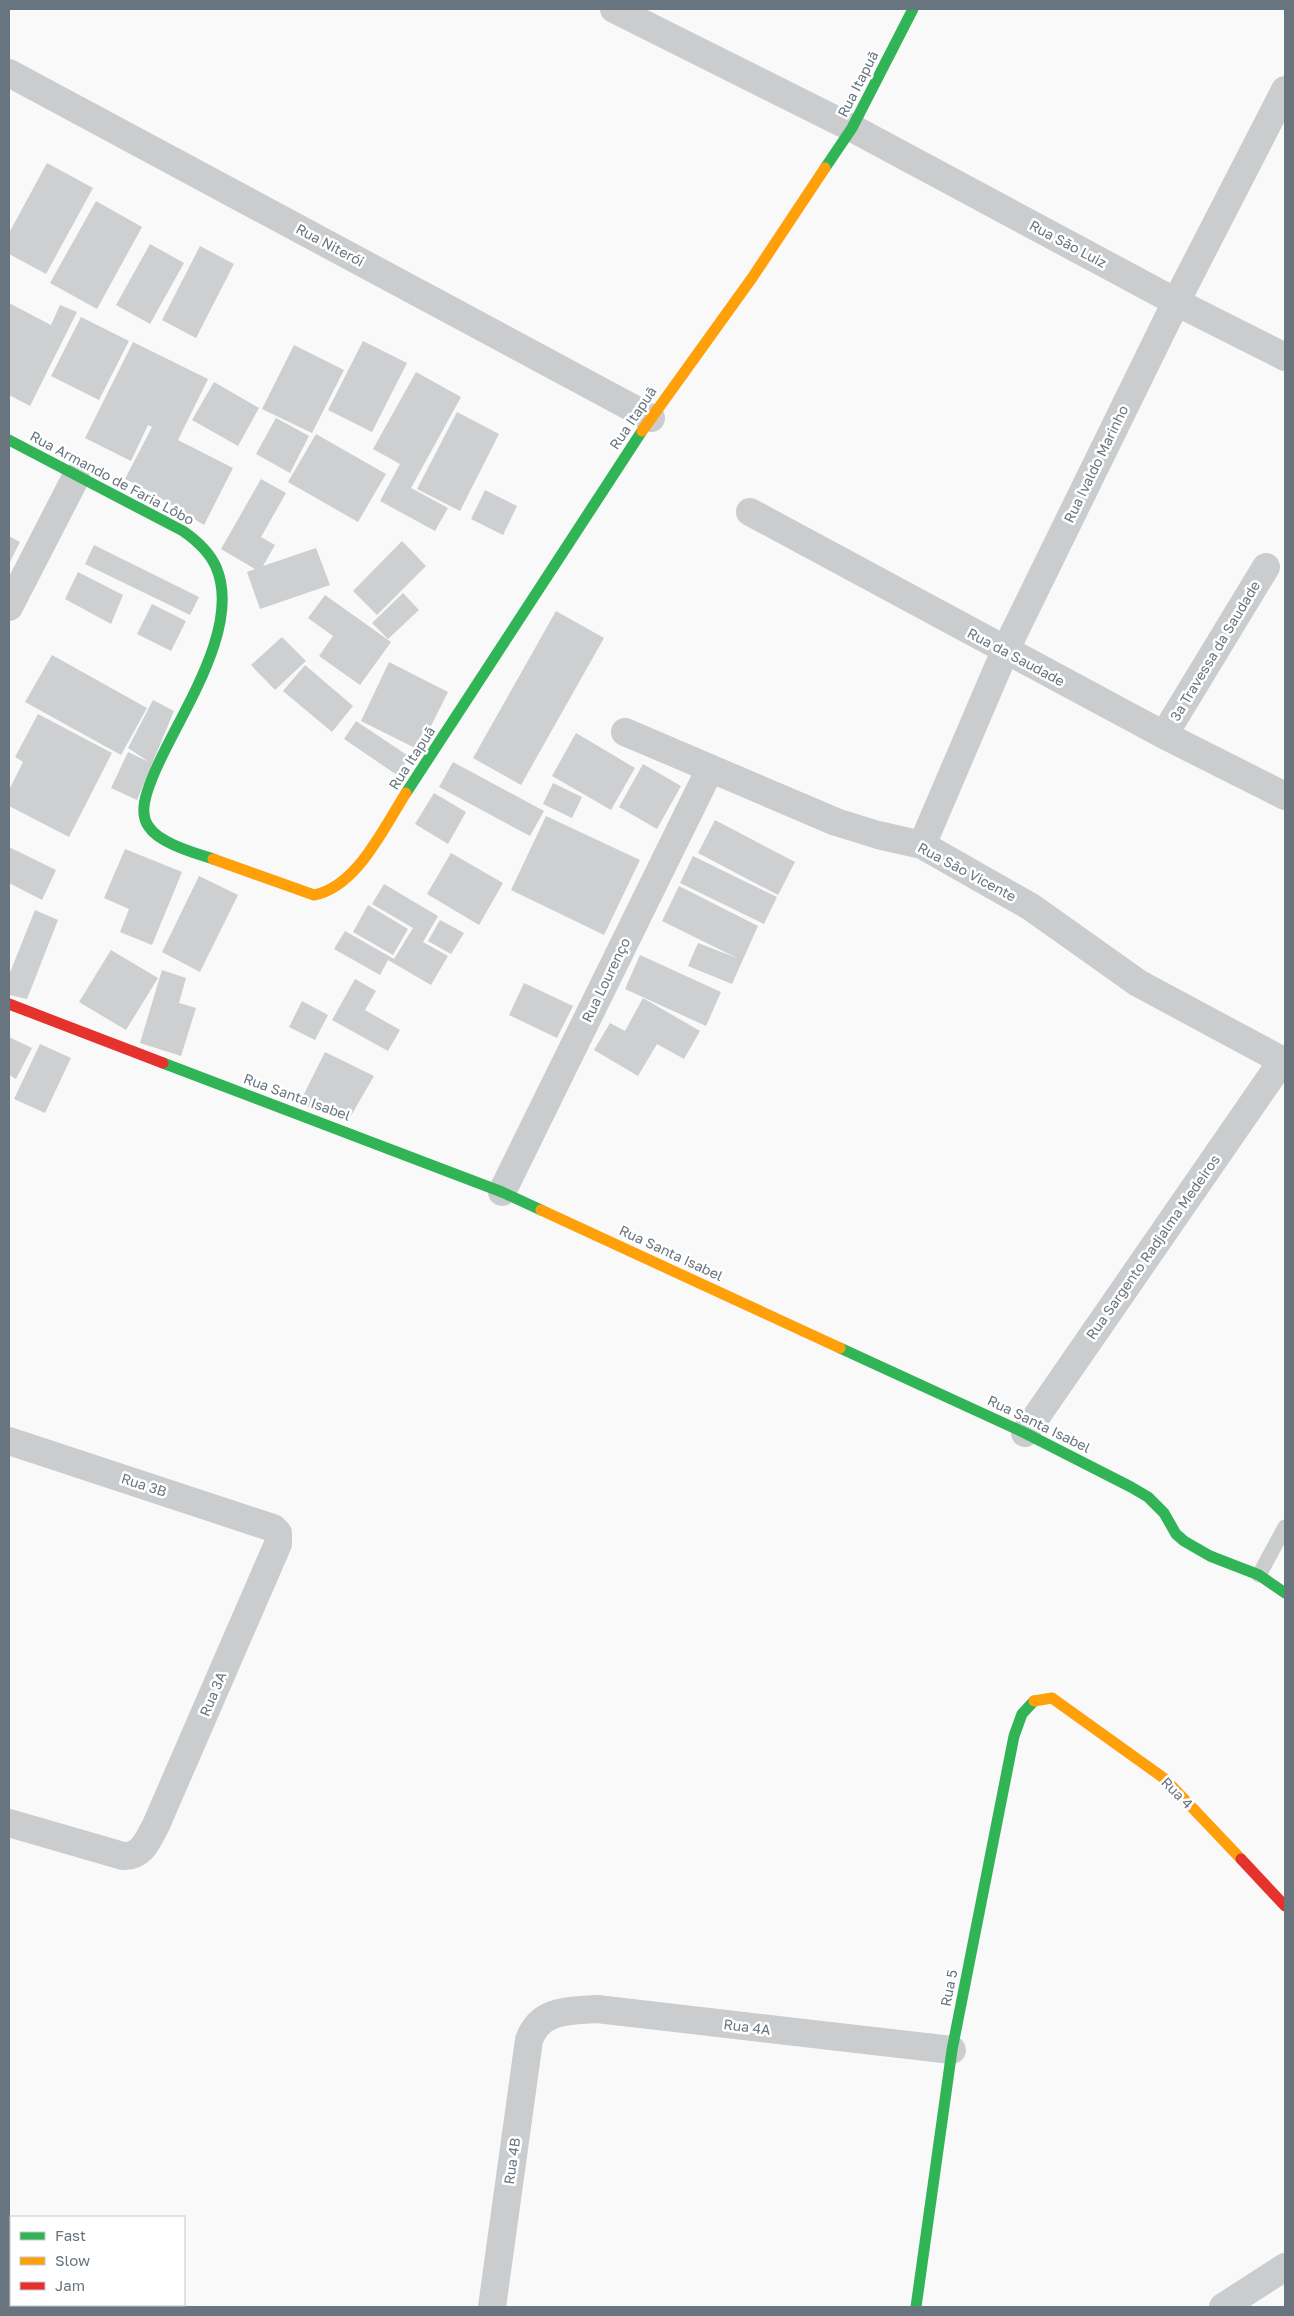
<svg xmlns="http://www.w3.org/2000/svg" width="1294" height="2316" viewBox="0 0 1294 2316" font-family="'Golos Text',sans-serif">
  <style>
    .building { fill: #cecfd0 }
    .lines { fill: none; stroke-linecap: round; stroke-linejoin: round }
    .lane { stroke: #cacccd; stroke-width: 15 }
    .street { stroke: #cacccd; stroke-width: 28 }
    .fast { stroke: #30b455; stroke-width: 11 }
    .slow { stroke: #ff9f0a; stroke-width: 11 }
    .jam { stroke: #e5322d; stroke-width: 11 }
    .labels { text-anchor: middle; stroke-width: 5; stroke-linejoin: round; paint-order: stroke }
    .street-label { font-size: 14px; fill: #68757f; stroke: #fff }
  </style>
  <rect width="100%" height="100%" fill="#f9f9f9"/>
  <path class="building" d="M47,163l46,25 -47,86 -37,-20v-21z
    M96,201l46,26 -45,82 -47,-26z
    M150,244l34,19 -34,61 -34,-19z
    M200,246l34,18 -38,74 -34,-18z
    M9,303l42,22 9,-20 17,7 -47,94 -21,-11z
    M81,317l48,24 -30,59 -48,-24z
    M363,341l44,22 -35,69 -44,-22z
    M133,342l75,37 -30,61 55,28 -29,57 -53,-33 -26,-13 27,-52 -4,-2 -17,36 -46,-23z
    M294,345l50,25 -32,63 -50,-24z
    M416,372l45,25 -50,91 37,20 -13,23 -55,-30 20,-37 -27,-15z
    M214,382l45,26 -21,38 -46,-26z
    M457,412l42,22 -39,77 -43,-22z
    M276,418l33,18 -19,37 -34,-19z
    M316,434l70,40 -28,48 -70,-40z
    M261,479l25,14 -25,44 14,8 -12,21 53,-18 14,37 -70,24 -13,-37 8,-3 -34,-20z
    M485,490l32,16 -14,29 -32,-16z
    M9,536l11,6 -11,22z
    M402,541l24,25 -49,49 -24,-24z
    M94,545l105,52 -9,18 -105,-51z
    M78,572l45,23 -12,29 -46,-25z
    M403,593l16,17 -31,29 -16,-16z
    M325,595l66,47 -31,43 -41,-29 14,-20 -25,-18z
    M152,604l34,17 -15,30 -34,-17z
    M556,611l48,27 -83,147 -48,-27z
    M282,637l24,24 -31,29 -24,-25z
    M52,655l95,53 -26,47 -96,-53z
    M389,662l59,30 -29,58 -58,-29z
    M305,665l48,41 -21,26 -49,-41z
    M153,700l21,11 -37,89 -26,-12 17,-36 21,10 -21,-14z
    M38,714l74,39 -43,84 -60,-31v-16l14,-28 -8,-5z
    M356,721l54,36 -13,18 -53,-36z
    M576,733l59,35 -24,42 -59,-34z
    M453,762l91,49 -14,25 -91,-49z
    M643,764l38,22 -24,43 -38,-22z
    M553,783l29,14 -10,21 -29,-14z
    M434,793l32,19 -18,32 -33,-20z
    M546,816l94,44 -36,75 -93,-45z
    M715,820l80,42 -17,33 -80,-42z
    M9,847l47,23 -14,30 -33,-17z
    M125,849l57,23 -30,73 -32,-13 9,-23 -25,-11z
    M451,853l52,30 -24,42 -52,-31z
    M693,856l84,41 -13,27 -84,-41z
    M199,876l39,19 -38,77 -38,-20z
    M384,884l54,32 -15,26 25,14 -17,29 -43,-25 -8,15 -46,-26 11,-18 49,28 19,-31 -41,-24z
    M679,886l79,40 -26,58 -44,-18 10,-23 39,15 -75,-37z
    M368,905l40,24 -15,26 -40,-23z
    M35,910l23,10 -31,79 -18,-4v-20z
    M440,920l24,13 -13,21 -23,-13z
    M111,950l47,28 -32,52 -47,-28z
    M640,955l81,37 -15,34 -81,-37z
    M162,970l24,8 -7,25 17,5 -15,48 -41,-13z
    M355,979l21,12 -11,19 35,20 -12,21 -56,-31z
    M524,983l49,23 -16,32 -48,-23z
    M643,998l57,33 -16,28 -27,-15 -19,32 -44,-26 16,-27 15,8z
    M302,1001l26,14 -13,25 -26,-13z
    M9,1037l23,11 -16,31 -7,-4z
    M40,1044l31,14 -26,55 -31,-14z
    M325,1052l49,24 -26,45 -49,-17z"/>
  <g class="lines">
    <path class="lane" d="M1259,1575l26,-48"/>
    <path class="street" d="M614,9l238,119 324,174 109,55
      M9,73l642,345
      M750,512l414,223 121,61
      M9,607l67,-130
      M625,732l211,90 42,13 44,10 109,62 107,76 147,79
      M1164,735l102,-168
      M922,845l83,-194 171,-349 109,-212
      M502,1192l208,-423
      M1025,1433l257,-372
      M9,1441l264,87 5,5v11l-122,281c-8,15 -14,32 -33,31l-114,-33
      M23,2305l14,2
      M492,2307l37,-267c11,-31 40,-29 68,-31l355,41
      M1223,2307l62,-40"/>
    <path class="fast" d="M825,168l27,-40 61,-119
      M9,440l174,91c13,9 26,20 33,36 27,62 -40,152 -63,209 -6,15 -15,37 -4,51 10,16 46,26 64,32
      M406,793l236,-362
      M163,1063l339,129 39,18
      M840,1348l185,85 106,54 17,10 16,16 12,21 8,7 26,15 49,19 26,18
      M916,2307l36,-257 62,-314 8,-22 12,-13"/>
    <path class="slow" d="M642,431l110,-153 73,-110
      M213,859l101,36c43,-8 70,-68 92,-102
      M541,1210l299,138
      M1034,1701l18,-3 113,81 76,80"/>
    <path class="jam" d="M9,1004l154,59
      M1241,1859l44,47"/>
  </g>
  <g class="labels">
    <g class="street-label">
      <text transform="translate(858 84) rotate(-63)" y="5">Rua Itapuã</text>
      <text transform="translate(1068 244) rotate(28)" y="5">Rua São Luiz</text>
      <text transform="translate(330 245) rotate(28)" y="5">Rua Niterói</text>
      <text transform="translate(633 418) rotate(-56)" y="5">Rua Itapuã</text>
      <text transform="translate(1096 464) rotate(-64)" y="5">Rua Ivaldo Marinho</text>
      <text transform="translate(112 478) rotate(28)" y="5">Rua Armando de Faria Lôbo</text>
      <text transform="translate(1215 651) rotate(-59)" y="5">3ª Travessa da Saudade</text>
      <text transform="translate(1016 657) rotate(28)" y="5">Rua da Saudade</text>
      <text transform="translate(412 758) rotate(-57)" y="5">Rua Itapuã</text>
      <text transform="translate(967 872) rotate(28)" y="5">Rua São Vicente</text>
      <text transform="translate(606 980) rotate(-64)" y="5">Rua Lourenço</text>
      <text transform="translate(297 1097) rotate(20)" y="5">Rua Santa Isabel</text>
      <text transform="translate(1153 1247) rotate(-55)" y="5">Rua Sargento Radjalma Medeiros</text>
      <text transform="translate(671 1253) rotate(25)" y="5">Rua Santa Isabel</text>
      <text transform="translate(1039 1424) rotate(26)" y="5">Rua Santa Isabel</text>
      <text transform="translate(144 1485) rotate(18)" y="5">Rua 3B</text>
      <text transform="translate(213 1694) rotate(-67)" y="5">Rua 3A</text>
      <text transform="translate(1177 1793) rotate(45)" y="5">Rua 4</text>
      <text transform="translate(949 1988) rotate(-79)" y="5">Rua 5</text>
      <text transform="translate(747 2027) rotate(7)" y="5">Rua 4A</text>
      <text transform="translate(512 2161) rotate(-82)" y="5">Rua 4B</text>
    </g>
  </g>
  <rect width="1294" height="2316" fill="none" stroke="#68757f" stroke-width="20"/>
  <rect x="10" y="2216" width="175" height="90" fill="#ffffff" stroke="#c3c8cc"/>
  <rect x="20" y="2232" width="25" height="8" fill="#30b455" stroke="#c3c8cc"/>
  <text x="55" y="2241" font-size="15" fill="#68757f">Fast</text>
  <rect x="20" y="2257" width="25" height="8" fill="#ff9f0a" stroke="#c3c8cc"/>
  <text x="55" y="2266" font-size="15" fill="#68757f">Slow</text>
  <rect x="20" y="2282" width="25" height="8" fill="#e5322d" stroke="#c3c8cc"/>
  <text x="55" y="2291" font-size="15" fill="#68757f">Jam</text>
</svg>
